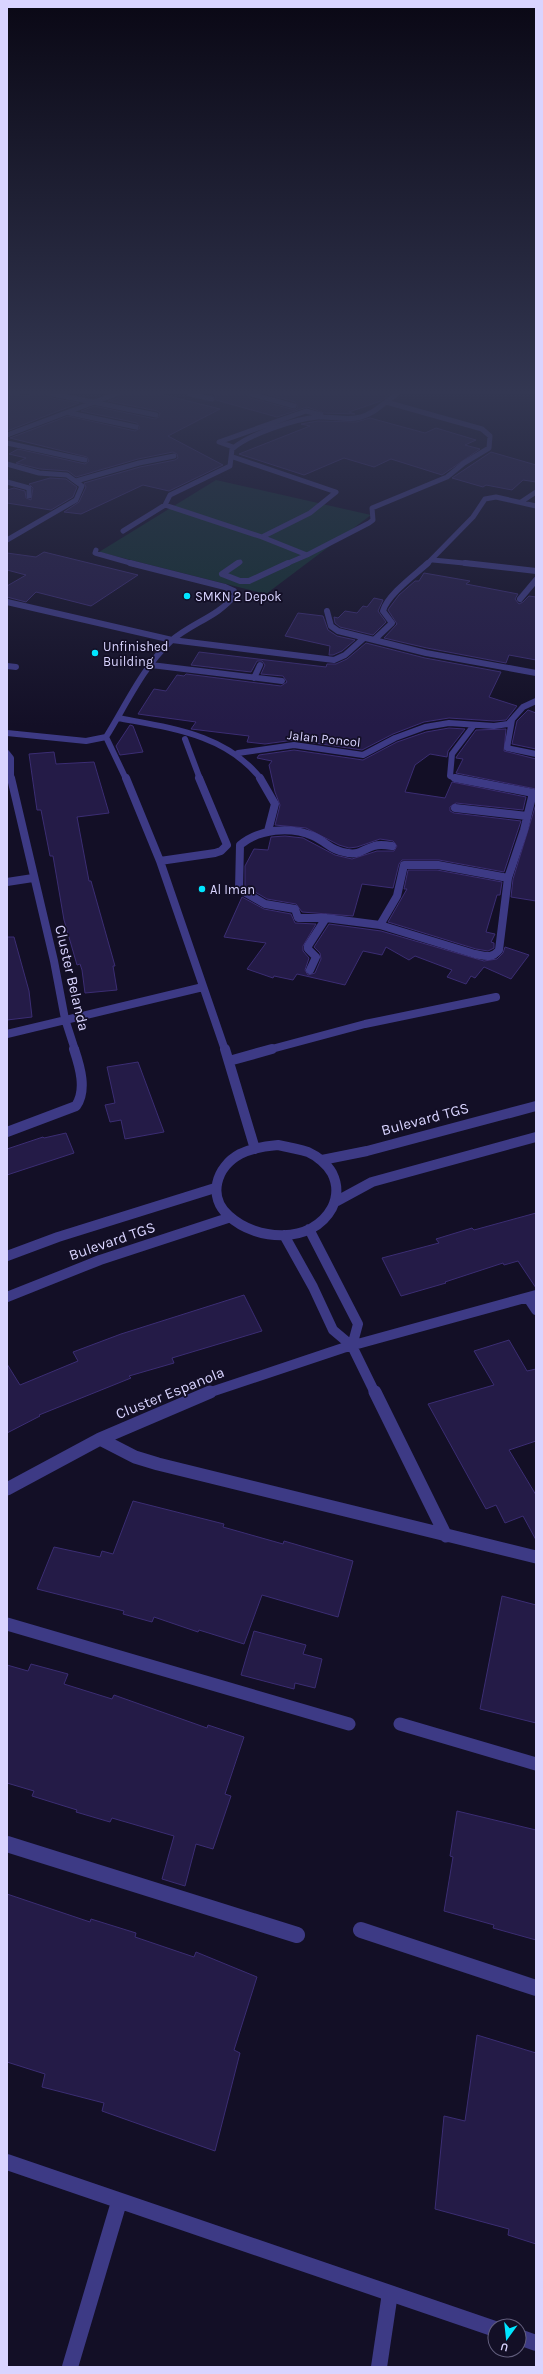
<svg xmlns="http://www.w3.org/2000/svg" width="543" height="2374" viewBox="0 0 543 2374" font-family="Karla,sans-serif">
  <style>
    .green { fill: #12302f }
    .building { fill: #241b47; stroke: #3b2d73 }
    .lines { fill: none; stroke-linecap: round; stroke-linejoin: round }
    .minor-far5 { stroke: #3d3a85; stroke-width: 5 }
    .minor-far4 { stroke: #3d3a85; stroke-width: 6 }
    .minor-far3 { stroke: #3d3a85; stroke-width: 8 }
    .minor-far2 { stroke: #3d3a85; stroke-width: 10 }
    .minor-far1 { stroke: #3d3a85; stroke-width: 13 }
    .minor { stroke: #3d3a85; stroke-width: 16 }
    .poi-dot { fill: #00e5ff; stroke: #130f26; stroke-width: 1.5 }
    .labels { text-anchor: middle; stroke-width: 3.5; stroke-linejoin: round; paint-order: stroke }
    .far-poi-label { font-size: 13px; fill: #d9d4ff; stroke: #130f26; text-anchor: start }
    .far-street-label { font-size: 13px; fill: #d9d4ff; stroke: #130f26 }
    .street-label { font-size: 15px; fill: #d9d4ff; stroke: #130f26 }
  </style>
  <rect width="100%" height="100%" fill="#130f26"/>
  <path class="green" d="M216,480l155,35 -105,79 -167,-42z"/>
  <path class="building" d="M7,394l23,2v-2h19l3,4 27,5 -72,28z
    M120,394h40l60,15 -52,27 55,29 -54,26 -26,-6 -62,29 -17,-2 15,-10 7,-15 -2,-4 56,-16 35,-7 3,-2 -1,-4 -4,-2 -35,7 -62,18 -8,-6 -28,-2 -24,-6 10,-5 -17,-4 9,-5 67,15 4,-3 -2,-4 -77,-19 58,-22 67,15 5,-3 -3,-5 -56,-12 13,-5 61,13 4,-2 1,-4 -3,-2 -49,-10 10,-3z
    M215,394h32l3,4 45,12 3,-3 -3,-5 -29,-8h124l-9,7 -32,11 6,2 -31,-1 -17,-6 -30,10 -61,-17z
    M370,418l55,15 11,-5 40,12 -11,5 15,4 -38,26 -51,-16 -17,8 -30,-9 -40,17 -65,-21 71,-28 -9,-2 17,-3 38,1z
    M491,452l45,13v17l-13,-2 -11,10 -26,-5 -3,2 -31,-9z
    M50,478l16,1 11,8 -4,10 -22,13 -44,-7v-13l7,-2 11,3 1,7 5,2 2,-12 -4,-4z
    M44,552l94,23 -47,31 -55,-14 -10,10 -19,-5v-11l19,-11 -19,-5v-17l29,4z
    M424,573l46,8 -4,3 52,10 -3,5 4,5 4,-2 6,-6 7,1v63l-27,-5 -3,8 -79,-15 -43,-10 13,-14 -9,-14 2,-3 9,-12 16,-14h4z
    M374,598l9,2 -5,11 8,11 -13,13 -33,-8 -5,-4 -1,-6 4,1 7,-7 12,2 6,-7 4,1z
    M298,613l25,3 5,14 9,6 18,4 -13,11 -9,4h-4l1,-9 -45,-10z
    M366,643l59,15 76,14 -12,25 28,9 -11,14 -12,1 -45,-3 -25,4 -31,12 -31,16 -68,-10 -29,4 -18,-2 2,-6 -58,-7 5,-7 -58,-8 16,-25 12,2 11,-16 7,1 2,-2 95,12 6,-4 -4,-6 -22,-2 4,-9 -3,-4h-5l-6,11 -60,-7 8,-13 127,15 1,-3h9l11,-5z
    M528,710l8,3v36l-24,-5 5,-23z
    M130,725l3,1 10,26 -23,3 -4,-9z
    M449,728l16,1 -17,22 -1,6 -17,-3 -15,11 -10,27 40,6 7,-16 74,15 -3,13 -67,-7 -6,4v4l4,2 67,8 -17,51 -65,-12h-37l-3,4 -6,24 -31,-4 -9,32 -51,-4 -6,-8 -29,-5 -22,-13v-20l9,-17 14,1 3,-13 14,-1 18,2 32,17 17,4 25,-8h17l3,-5 -4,-5 -13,-2 -23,8 -8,1 -10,-3 -33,-17 -31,-3 5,-20 -5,-13 -6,-27 3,-4 -15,-3 2,-3 35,-5 69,10 34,-18 29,-10z
    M506,729l-2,22 32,8v30l-80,-16 7,-14 -7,-1 1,-2 19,-26z
    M54,752l2,12 38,-2 15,51 -32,4 12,64h2l24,85h-2l4,24 -32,3 -3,-23 -2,-6 -3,1 -13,-45 -11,-64h-3l-9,-46h-4l-8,-56z
    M536,804v97l-25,-4 2,-18z
    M408,870h29l65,12 -2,13h-3l-11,37 9,2 -4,8 3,1v5l-6,3 -12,-2 -88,-27 19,-33h-3z
    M242,897l22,12 27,5 4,9 21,1 -13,22v5l6,7 -4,12 3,5 7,-2 6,-14 -1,-6 -6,-6 15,-23 52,7 103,30 13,-2 6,-6 2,-6 24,8 -18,24 -27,-12 -9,11 -4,-2 -5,8 -19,-7 5,-7 -37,-14 -6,4 -23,-13 -4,8 -19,-4 -18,34 -48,-11 -4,6 -19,-4 -1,2 -26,-9 19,-26 -42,-6z
    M7,937h7l15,54 3,26 -25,3z
    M138,1062l26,70 -39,7 -4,-19 -11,2 -5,-17 10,-2 -8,-36z
    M66,1133l8,20 -67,22v-26l36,-12 1,1z
    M536,1213v75l-18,-27 -14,4 -1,-2 -58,19 1,1 -45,13 -19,-38 57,-15 -3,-4 36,-11 2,2z
    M244,1295l18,36 -90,27 2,5 -45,13 2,2 -92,37 1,1 -33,17v-69l13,21 58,-24 -5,-9 48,-18z
    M509,1340l18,31 9,-2v72l-27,9 27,45v45l-13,-24 -18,7 -9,-18 -10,4 -58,-105 66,-19 -20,-34z
    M133,1501l91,23 -1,3 60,17 1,-3 69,20 -15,56 -76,-22 -18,49 -45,-14 -1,2 -44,-15 -2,5 -29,-8 1,-3 -87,-22 17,-42 46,10 2,-6 11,3z
    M502,1596l34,9v118l-56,-14z
    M254,1631l52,14 -3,9 19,5 -7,29 -20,-5 -1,6 -53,-14z
    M31,1664l37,10 -4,10 48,15 2,-4 93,33 1,-3 36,12 -19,57 6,2 -18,53 -17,-5 -11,42 -23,-7 12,-43 -62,-18 -2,4 -34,-10 1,-2 -45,-14 2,-5 -27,-8v-118l21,6z
    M457,1811l79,19v110l-43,-12 1,-3 -50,-14 9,-54 -3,-1z
    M7,1894l83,28 1,-3 45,14 -1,4 59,20 2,-5 61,25 -23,73 6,3 -25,98 -113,-40 2,-8 -62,-16 3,-13 -38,-12z
    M477,2035l59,18v191l-28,-9 1,-6 -74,-20 9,-93 21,5z"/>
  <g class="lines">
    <path class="minor-far5" d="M53,394l103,21
      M190,394l22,5
      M251,394l43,12
      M70,413l66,14
      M7,435l109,-41
      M7,443l78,17
      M233,447l-14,-5 87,-31 15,4
      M7,464l32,9 28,2 15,11 -6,14 -69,40
      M76,481l63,-18 35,-7
      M7,482l22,6v8
      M521,502l15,-10
      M165,505l97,32 48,-24 26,-21 -103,-35
      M123,531l42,-26 5,-10 60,-29 2,-17c18,-15 62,-30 86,-32 15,-1 29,4 43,0 15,-4 23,-15 36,-23
      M262,537l45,18 62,-32 4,-3 -1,-12 75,-31 17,-14 25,-15 1,-12 -8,-7 -96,-27
      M96,550l-1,3 39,11
      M433,560l41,4
      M236,564l4,-2
      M286,564l21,-9
      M427,564l46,-47 12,-18 11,-2 40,9"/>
    <path class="minor-far4" d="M238,563l-16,11 18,7h9l39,-18
      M465,563l71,8
      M520,599l16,-19
      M7,602l165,38 162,20 11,-5 19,-17
      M327,611l4,15 7,5 88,22 110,20
      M374,640l18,-17 -9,-12c4,-16 33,-37 45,-48
      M151,665l131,16
      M7,666l9,1
      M254,678l6,-13
      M118,718c52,10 108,16 143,61
      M512,720l-5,28 29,6
      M7,733l79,8 20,-4c20,-32 37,-70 65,-96 20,-18 47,-24 64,-46l-1,-4 -9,-4 -95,-24
      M106,737l20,42
      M185,739l15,40
      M7,753l4,5v21
      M238,753l56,-8 69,10 32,-17 30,-11 24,-4 45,3 14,-2 15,-17 13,-6
      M457,779l-7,-3 2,-22 22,-29"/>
    <path class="minor-far3" d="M11,778l43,183 11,58 10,31
      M126,778l34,83 65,189
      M260,778l15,26 -7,27
      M455,808l72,8
      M392,846c-6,-1 -13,-2 -18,0 -11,3 -14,9 -26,7 -17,-2 -21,-11 -35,-17 -23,-10 -54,-7 -73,9l-1,44 26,15 30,5 3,9h28l54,7 95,29c10,2 17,5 24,-4l9,-72 16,-48 9,-37 -78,-15
      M160,861l55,-8 6,-2 6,-6 -28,-67
      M7,882l26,-4
      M380,925l17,-29 7,-31h34l70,13
      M310,970l6,-13 -8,-8v-3l18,-28
      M7,1034l196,-47
      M268,1050l97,-26 131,-27"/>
    <path class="minor-far2" d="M225,1049l30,100
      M229,1061l43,-12
      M7,1132l69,-26c11,-16 4,-39 -2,-57
      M278,1145c10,2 20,4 30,7 9,4 19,12 24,21 6,12 6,23 0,35 -20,37 -76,33 -103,8 -22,-19 -13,-49 11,-62 12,-6 25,-8 38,-9z
      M322,1160l45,-9 169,-45
      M337,1201l35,-19 164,-45
      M309,1229l49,95 -6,22
      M284,1235l29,52 20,43 19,16 23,47
      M7,1256l51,-19 157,-49
      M7,1297l93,-37 128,-42
      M528,1298l8,12
      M208,1393l135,-45 193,-53"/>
    <path class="minor-far1" d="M375,1392l71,144
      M100,1439l35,18 23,7 378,93
      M7,1489l93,-50 110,-47
      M7,1624l342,100
      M400,1724l136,40"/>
    <path class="minor" d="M7,1844l290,91
      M361,1930l175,58
      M7,2162l488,167
      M519,2337l17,6
      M70,2367l49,-165
      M379,2367l11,-74"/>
  </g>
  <linearGradient id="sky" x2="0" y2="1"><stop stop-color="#0a0815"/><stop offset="0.54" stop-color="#333752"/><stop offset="1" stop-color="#333752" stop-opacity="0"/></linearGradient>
  <rect width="543" height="726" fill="url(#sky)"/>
  <g class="poi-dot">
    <circle cx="187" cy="596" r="4"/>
    <circle cx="95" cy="653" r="4"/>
    <circle cx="202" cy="889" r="4"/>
  </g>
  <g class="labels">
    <g class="far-poi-label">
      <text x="195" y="601">SMKN 2 Depok</text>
      <text x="103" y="651">Unfinished<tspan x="103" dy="15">Building</tspan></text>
      <text x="210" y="894">Al Iman</text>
    </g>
    <g class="far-street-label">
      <text transform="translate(324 738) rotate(6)" y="5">Jalan Poncol</text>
    </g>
    <g class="street-label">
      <text transform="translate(72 978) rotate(77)" y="5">Cluster Belanda</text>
      <text transform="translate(425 1119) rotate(-15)" y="5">Bulevard TGS</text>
      <text transform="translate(112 1241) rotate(-19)" y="5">Bulevard TGS</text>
      <text transform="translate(170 1393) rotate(-22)" y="5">Cluster Espanola</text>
    </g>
  </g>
  <rect width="543" height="2374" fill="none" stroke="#d9d4ff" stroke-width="16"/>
  <g transform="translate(507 2338) rotate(195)"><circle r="19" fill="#130f26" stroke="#625e7d"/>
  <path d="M0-3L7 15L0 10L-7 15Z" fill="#00e5ff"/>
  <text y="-6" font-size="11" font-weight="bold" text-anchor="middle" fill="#d9d4ff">U</text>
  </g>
</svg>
